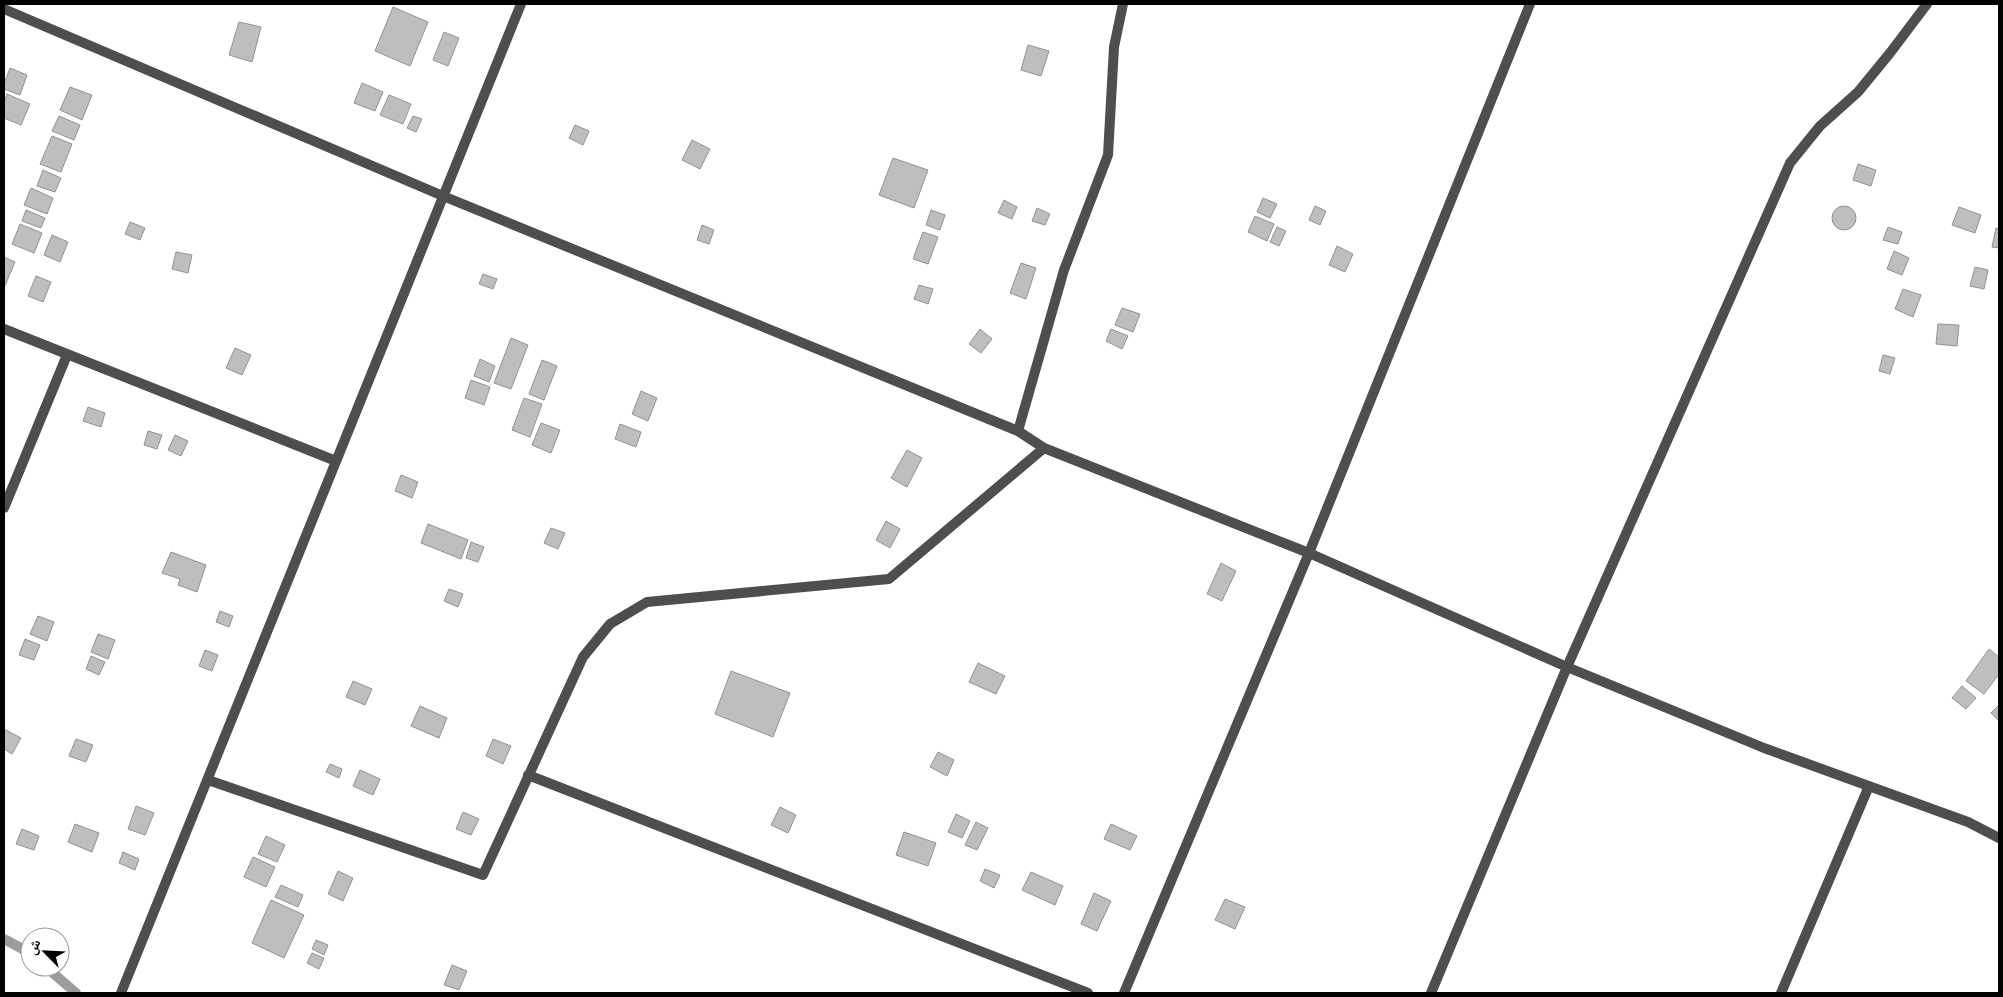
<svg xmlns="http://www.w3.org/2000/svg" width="2003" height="997" viewBox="0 0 2003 997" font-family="Karla,'Noto Naskh Arabic',sans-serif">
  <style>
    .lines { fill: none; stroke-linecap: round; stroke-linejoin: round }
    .stream { stroke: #9c9c9c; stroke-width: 10 }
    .building { fill: #bebebe; stroke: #929292 }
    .minor { stroke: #4e4e4e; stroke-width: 10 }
  </style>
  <rect width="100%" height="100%" fill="#fff"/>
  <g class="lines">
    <path class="stream" d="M4,939l26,14
      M46,967l30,26"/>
  </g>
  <path class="building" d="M393,7l35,15 -18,44 -35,-15z
    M239,22l22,5 -9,35 -23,-7z
    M444,32l15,6 -11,28 -15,-6z
    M1028,45l21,6 -8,25 -20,-6z
    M10,68l17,7 -7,20 -16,-6v-5z
    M362,83l21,9 -8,19 -21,-8z
    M70,87l22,8 -10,25 -22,-10z
    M7,94l23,10 -9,21 -17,-7v-15z
    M389,95l22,9 -8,20 -23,-9z
    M59,116l21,9 -6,15 -22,-9z
    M413,116l9,3 -6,13 -9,-4z
    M575,125l14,6 -6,14 -14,-7z
    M52,136l20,8 -11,28 -21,-8z
    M692,140l18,9 -10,20 -18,-9z
    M893,158l35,12 -14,38 -35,-13z
    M1858,164l18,6 -5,16 -18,-6z
    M43,170l18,8 -6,14 -18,-6z
    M31,188l22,10 -6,16 -23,-9z
    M1263,198l14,6 -7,14 -13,-6z
    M1004,200l13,7 -5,12 -14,-6z
    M1315,206l11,5 -6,14 -11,-5z
    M1832 218a12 12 0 1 1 24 0a12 12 0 1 1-24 0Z
    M1959,207l22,8 -6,18 -23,-8z
    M1037,208l13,6 -5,11 -13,-4z
    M26,210l19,8 -4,10 -19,-7z
    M931,210l14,5 -5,15 -14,-5z
    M1255,216l19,8 -7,17 -19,-9z
    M130,222l15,6 -5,12 -15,-6z
    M20,224l22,9 -8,20 -22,-9z
    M702,225l12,5 -5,14 -12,-4z
    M1277,227l9,4 -7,15 -9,-4z
    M1888,227l14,5 -4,12 -15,-4z
    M1996,228l3,1v19l-7,-1z
    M923,232l15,5 -10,27 -15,-5z
    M52,235l16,7 -8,20 -16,-7z
    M1337,246l16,8 -8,18 -16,-7z
    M1894,251l15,7 -7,17 -15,-6z
    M176,252l16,3 -4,18 -16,-4z
    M4,257l11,5 -11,26z
    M1021,263l15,5 -10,31 -16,-6z
    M1975,267l13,3 -4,19 -14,-3z
    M483,274l14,5 -4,10 -14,-5z
    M36,276l15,6 -8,20 -15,-6z
    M919,285l14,4 -5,15 -14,-5z
    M1903,289l18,6 -8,22 -18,-8z
    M1122,308l18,6 -7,18 -18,-7z
    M1938,324l21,1 -2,21 -21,-2z
    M980,329l12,10 -11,14 -12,-9z
    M1111,329l17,7 -6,13 -16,-8z
    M511,338l17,7 -17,44 -17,-6z
    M235,348l16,7 -9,20 -16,-7z
    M1883,355l12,3 -5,16 -11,-3z
    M480,359l15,7 -6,16 -15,-6z
    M542,360l15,6 -13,34 -15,-6z
    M471,380l19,7 -6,18 -19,-7z
    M641,391l16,7 -9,23 -16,-7z
    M524,398l18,6 -12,33 -18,-7z
    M88,407l17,6 -4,14 -18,-6z
    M541,423l19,7 -9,23 -19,-8z
    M620,424l21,8 -5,15 -21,-8z
    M148,431l14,4 -5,14 -13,-4z
    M175,435l13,6 -7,15 -13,-6z
    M907,450l15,8 -15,29 -16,-9z
    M401,475l17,7 -6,16 -17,-7z
    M886,521l14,8 -10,19 -14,-8z
    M428,524l40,16 -7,19 -40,-16z
    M551,528l14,5 -7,16 -14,-6z
    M471,542l13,5 -6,15 -12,-4z
    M171,552l35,13 -9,27 -19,-7 2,-6 -18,-6z
    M1221,563l15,8 -14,30 -15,-7z
    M449,589l14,5 -5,13 -14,-6z
    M220,611l13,5 -4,11 -13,-5z
    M38,616l16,6 -7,19 -17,-7z
    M98,634l17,6 -7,19 -17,-7z
    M25,639l15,6 -6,15 -15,-5z
    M1989,649l10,8v17l-15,20 -18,-13z
    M205,650l13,5 -6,16 -13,-5z
    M91,656l14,6 -6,13 -13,-6z
    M978,663l27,13 -9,18 -27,-12z
    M731,671l59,22 -17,44 -58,-23z
    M353,681l19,8 -7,16 -19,-8z
    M1962,686l14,12 -10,11 -14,-11z
    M1999,705v16l-8,-8z
    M420,706l27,12 -8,20 -28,-12z
    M4,729l17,9 -9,16 -8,-5z
    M76,739l17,6 -7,17 -17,-6z
    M493,739l18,7 -8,18 -17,-8z
    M938,752l16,8 -7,16 -17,-9z
    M330,764l12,5 -3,9 -13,-6z
    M360,770l20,9 -7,16 -20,-9z
    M136,806l18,7 -9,22 -17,-6z
    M780,807l16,8 -8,18 -17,-8z
    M463,812l16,7 -8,16 -15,-6z
    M956,814l14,7 -8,17 -14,-6z
    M976,822l12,6 -11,22 -12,-5z
    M75,824l24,9 -7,19 -24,-10z
    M1111,824l26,12 -7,14 -26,-11z
    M22,829l17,7 -5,14 -18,-6z
    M904,832l32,11 -8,23 -32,-11z
    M266,836l19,9 -8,17 -19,-8z
    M123,852l16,7 -4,11 -16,-7z
    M253,857l22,10 -9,20 -22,-10z
    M985,869l15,6 -6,13 -14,-7z
    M338,871l15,7 -10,23 -15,-7z
    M1031,872l32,14 -8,19 -33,-15z
    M281,885l22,10 -5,12 -23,-10z
    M1094,893l17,8 -14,30 -16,-7z
    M1225,899l20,8 -10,22 -20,-9z
    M271,900l33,15 -20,43 -32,-15z
    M316,940l12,5 -4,10 -12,-6z
    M312,953l12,5 -5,11 -12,-6z
    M452,965l15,6 -8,19 -15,-5z"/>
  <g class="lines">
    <path class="minor" d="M4,9l439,187 575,235 26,17 265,105 258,114 197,81 204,74 31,16
      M4,329l332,132
      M1018,431l46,-161 44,-115 6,-108 9,-43
      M4,508l63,-153
      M528,775l560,218
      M208,780l275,95 100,-218 27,-33 37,-22 242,-23 155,-131
      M121,993l400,-989
      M1124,993l185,-440 221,-549
      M1431,993l136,-326 223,-504 30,-37 38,-34 32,-39 37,-49
      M1781,993l88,-207"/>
  </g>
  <rect width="2003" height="997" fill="none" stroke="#000000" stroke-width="10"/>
  <g transform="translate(45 952) rotate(294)"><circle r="24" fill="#ffffff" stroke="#999999"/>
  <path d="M0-4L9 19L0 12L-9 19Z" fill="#000000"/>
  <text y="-8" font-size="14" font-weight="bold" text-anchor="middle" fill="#000000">ش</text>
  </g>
</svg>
